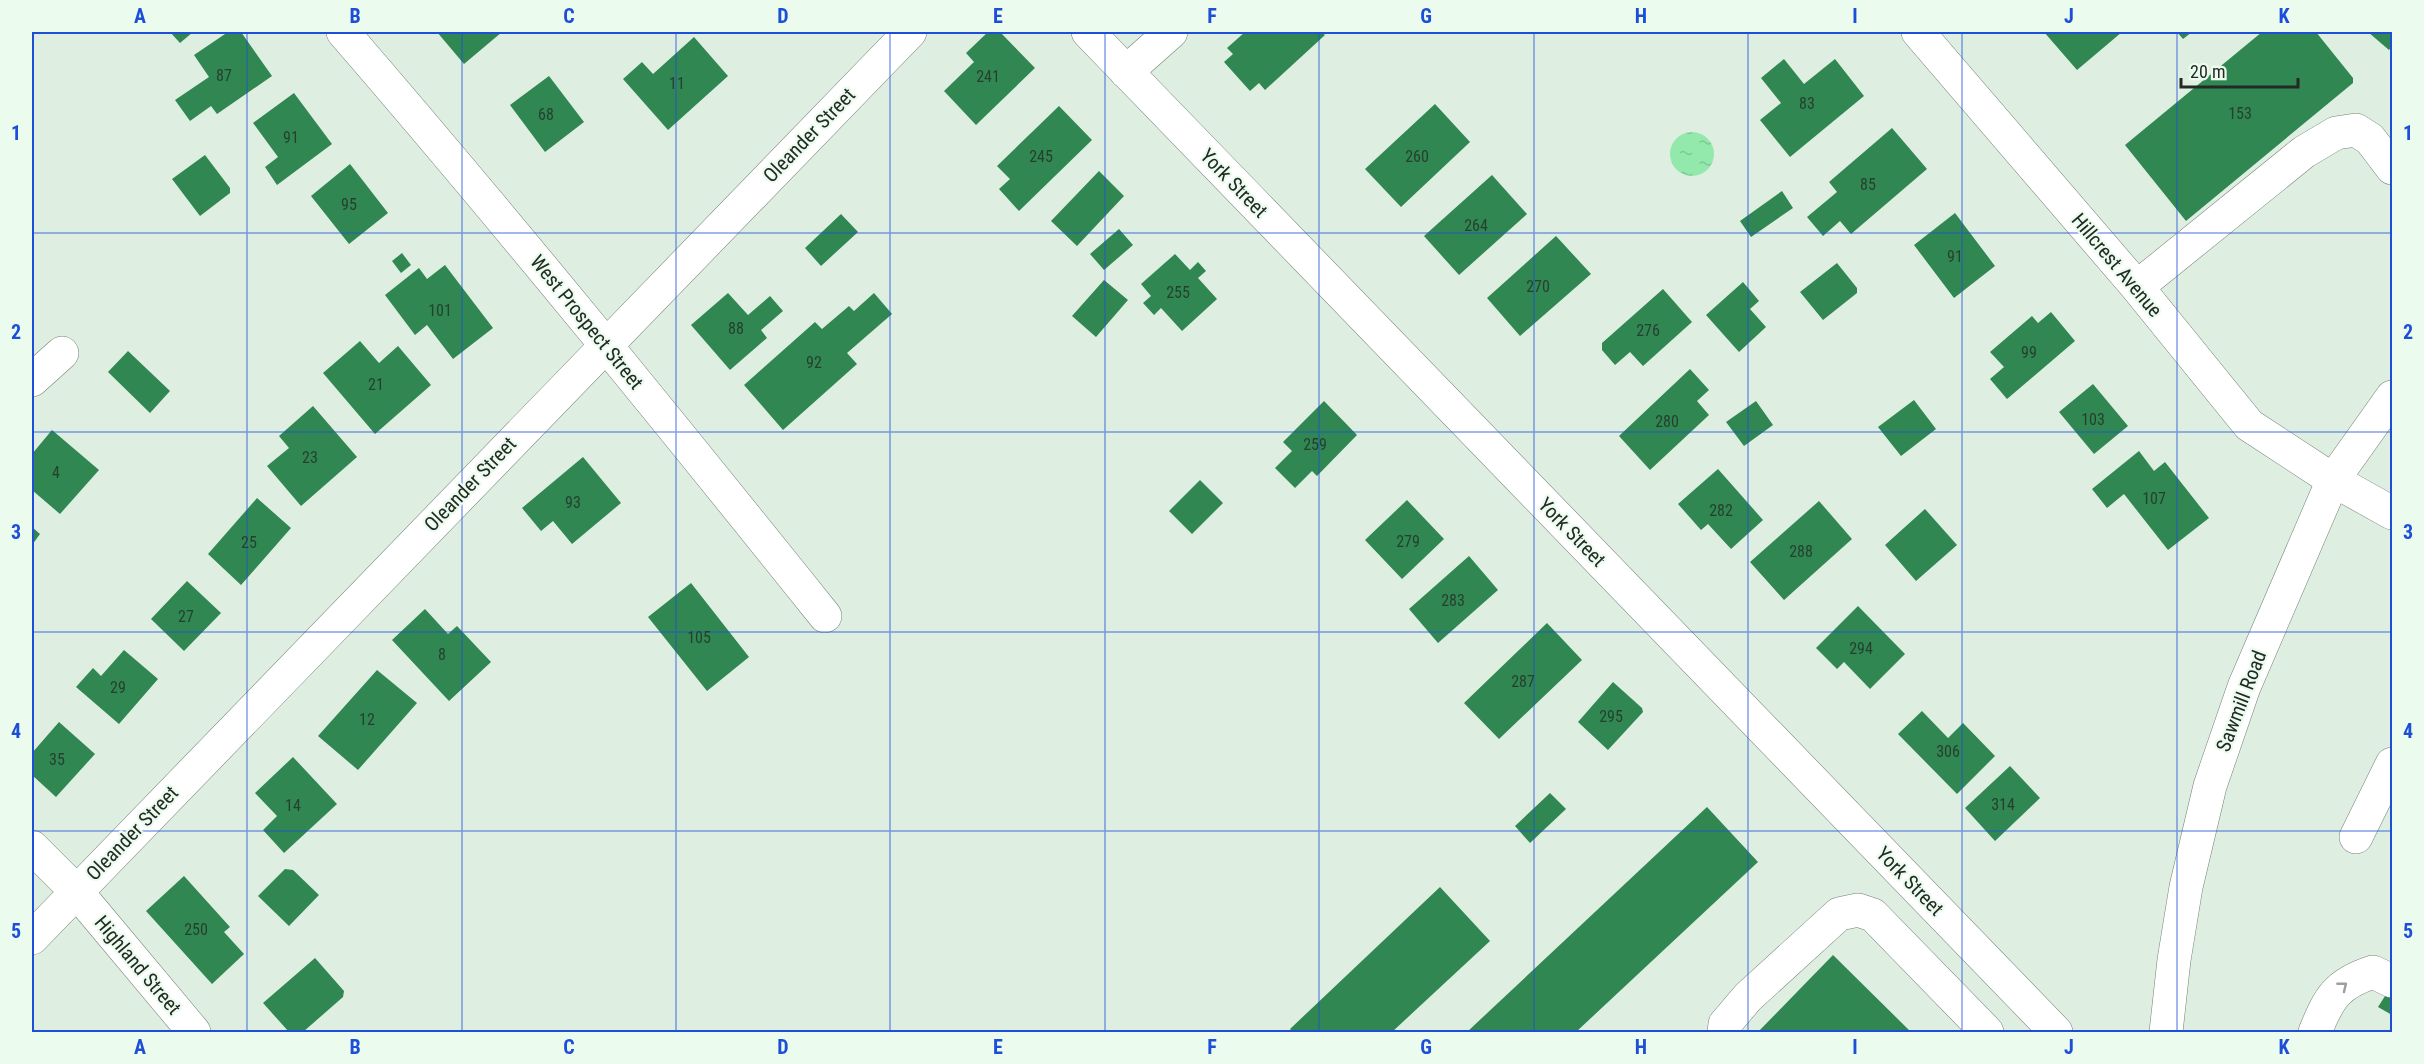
<svg xmlns="http://www.w3.org/2000/svg" width="2424" height="1064" viewBox="0 0 2424 1064" font-family="'Roboto Condensed',sans-serif">
  <style>
    .water { fill: url(#water-ripples) }
    .building { fill: #308751 }
    .lines { fill: none; stroke-linecap: round; stroke-linejoin: round }
    .minor-casing { stroke: #748277; stroke-width: 34 }
    .major-casing { stroke: #748277; stroke-width: 34 }
    .minor { stroke: #fff; stroke-width: 33 }
    .major { stroke: #fff; stroke-width: 33 }
    .oneway { stroke: #9c9f9d }
    .grid { fill: none; stroke: #1d4ed8; stroke-width: 1.5; stroke-opacity: 0.55 }
    .labels { text-anchor: middle; stroke-width: 4.5; stroke-linejoin: round; paint-order: stroke }
    .number-label { font-size: 16px; fill: #264030 }
    .street-label { font-size: 20px; fill: #232925; stroke: #ebfbee }
    .neatline { fill: none; stroke: #1d4ed8; stroke-width: 2 }
    .grid-label { font-size: 20px; text-anchor: middle; font-weight: bold; fill: #1d4ed8 }
  </style>
  <defs>
    <pattern id="water-ripples" width="26" height="14" patternUnits="userSpaceOnUse" patternTransform="scale(1.5)"><rect width="26" height="14" fill="#93e8ac"/><path d="M2 4q2-2 4 0t4 0M15 11q2-2 4 0t4 0" fill="none" stroke="#7ec794"/></pattern>
  </defs>
  <rect width="100%" height="100%" fill="#deeee1"/>
  <path class="water" d="M1670 154a22 22 0 1 1 44 0a22 22 0 1 1-44 0Z"/>
  <path class="building" d="M170,32h23l-13,11z
    M228,32h13l31,44 -55,38 -6,-8 -21,15 -15,-21 34,-23 -15,-22z
    M437,32h65l-38,32z
    M988,32h12l35,36 -59,57 -32,-34 30,-29 -8,-9z
    M1245,32h76l4,3 -60,55 -6,-7 -9,8 -26,-29 9,-8 -6,-6z
    M2044,32h78l-45,38z
    M2177,32h15l-9,7z
    M2262,32h54l37,46v5l-167,138 -61,-76z
    M2368,32h24v14l-3,4z
    M694,37l34,39 -60,54 -45,-51 19,-17 11,12z
    M1784,59l20,25 31,-25 29,37 -74,61 -30,-37 21,-17 -20,-25z
    M549,76l35,46 -39,30 -35,-47z
    M294,93l38,51 -55,41 -12,-18 13,-10 -25,-34z
    M1435,104l35,38 -69,65 -36,-38z
    M1059,106l33,34 -73,71 -20,-22 11,-10 -13,-13z
    M1892,128l35,41 -76,65 -11,-13 -17,15 -16,-19 30,-25 -8,-10z
    M205,155l25,33v5l-30,23 -28,-37z
    M350,164l38,49 -39,31 -38,-48z
    M1099,171l25,25 -47,50 -26,-25z
    M1492,175l35,39 -68,61 -35,-39z
    M1782,191l11,17 -42,29 -11,-16z
    M1955,213l40,53 -41,32 -40,-53z
    M841,214l17,18 -37,34 -16,-18z
    M1119,229l14,16 -29,25 -14,-16z
    M1556,236l35,38 -71,62 -33,-38z
    M402,253l9,12 -10,8 -9,-12z
    M1175,254l15,16 8,-8 8,9 -8,7 19,21 -35,32 -21,-23 -7,7 -11,-12 8,-7 -10,-12z
    M1837,263l20,25v5l-34,27 -23,-28z
    M445,265l48,63 -40,31 -26,-34 -12,10 -30,-40 34,-27 8,11z
    M1104,280l24,20 -32,37 -24,-21z
    M1743,282l16,19 -9,8 16,18 -27,25 -33,-37z
    M1663,289l29,33 -49,44 -13,-14 -15,13 -13,-15v-7z
    M728,293l20,22 22,-19 13,15 -22,19 6,8 -37,32 -39,-45z
    M874,293l18,21 -45,39 10,11 -74,66 -39,-45 71,-63 7,7 27,-23 5,5z
    M2051,312l24,29 -68,58 -17,-20 14,-12 -14,-15 42,-36 6,7z
    M360,341l19,22 19,-17 33,39 -56,49 -52,-61z
    M128,351l42,40 -20,22 -42,-41z
    M1690,369l19,21 -12,11 12,14 -59,55 -31,-34z
    M2093,384l35,42 -34,28 -35,-42z
    M1914,400l22,29 -35,27 -23,-29z
    M1324,401l33,34 -40,41 -5,-5 -17,17 -20,-20 17,-17 -9,-9z
    M1756,401l17,24 -29,21 -18,-24z
    M313,406l44,51 -56,49 -34,-40 22,-18 -10,-12z
    M52,430l47,40 -39,44 -28,-24v-36z
    M2139,451l15,20 11,-9 44,56 -41,32 -44,-56 -17,14 -15,-19z
    M583,457l38,46 -49,41 -19,-23 -12,10 -19,-23z
    M1718,469l45,51 -32,29 -23,-25 -7,6 -23,-26z
    M1200,480l23,23 -31,31 -23,-23z
    M257,498l34,30 -50,57 -33,-31z
    M1407,500l37,39 -42,40 -37,-39z
    M1819,501l33,38 -68,61 -34,-38z
    M1925,509l32,36 -41,36 -31,-36z
    M32,527l8,7 -8,11z
    M1469,556l29,34 -60,53 -29,-34z
    M187,581l34,32 -37,38 -33,-32z
    M691,583l58,74 -42,34 -59,-74z
    M1858,606l47,48 -35,35 -26,-27 -7,7 -21,-21z
    M425,609l23,25 9,-8 34,36 -42,39 -57,-61z
    M1547,623l35,37 -83,79 -35,-36z
    M124,650l34,29 -39,45 -43,-37 17,-19 8,8z
    M377,670l40,33 -59,67 -40,-34z
    M1613,682l29,26 1,4 -35,38 -30,-28z
    M1922,711l26,27 15,-15 32,33 -38,38 -59,-60z
    M59,722l36,32 -39,43 -24,-22v-22z
    M293,757l44,47 -53,49 -21,-23 14,-14 -22,-23z
    M2010,766l30,32 -45,43 -30,-33z
    M1550,793l16,16 -36,34 -15,-17z
    M1707,807l51,55 -182,170h-109z
    M285,869l8,1 26,25 -30,31 -31,-30z
    M184,876l46,51 -6,5 20,22 -32,30 -66,-73z
    M1440,887l50,54 -98,91h-99l-3,-3z
    M1833,955l78,77h-153z
    M315,958l29,33 -1,6 -40,35h-14l-26,-29z
    M2392,985v30l-14,-8z"/>
  <g class="lines">
    <defs>
      <path id="minor" d="M343,32c165,191 324,387 482,584
        M1088,32l968,1000
        M1918,32l219,255 112,138 84,55 59,33
        M1126,72l45,-40
        M2137,287l167,-135 32,-19 20,-3 14,9 22,29
        M32,380l30,-27
        M2356,837l36,-73
        M32,847l44,44 118,141
        M32,938l878,-906
        M1724,1032l1,-8 23,-27 91,-83 19,-4 15,5 114,117
        M2315,1032c14,-34 21,-48 58,-60l19,9"/>
      <path id="major" d="M2166,1032l8,-72 12,-73 24,-101 34,-99 89,-207 59,-83"/>
    </defs>
    <use href="#minor" class="minor-casing"/>
    <use href="#major" class="major-casing"/>
    <use href="#minor" class="minor"/>
    <use href="#major" class="major"/>
  </g>
  <defs><path id="oneway-chevron" d="M-2-3.5L2.5 0L-2 3.5" fill="none" stroke-width="1.6" stroke-linecap="round" stroke-linejoin="round" transform="scale(1.5)"/></defs>
  <use class="oneway" href="#oneway-chevron" transform="translate(2343 986) rotate(-39)"/>
  <path class="grid" d="M247,32v1000M462,32v1000M676,32v1000M890,32v1000M1105,32v1000M1319,32v1000M1534,32v1000M1748,32v1000M1962,32v1000M2177,32v1000M32,233h2360M32,432h2360M32,632h2360M32,831h2360"/>
  <g class="labels">
    <g class="number-label">
      <text x="224" y="81">87</text>
      <text x="988" y="82">241</text>
      <text x="677" y="89">11</text>
      <text x="1807" y="109">83</text>
      <text x="2240" y="119">153</text>
      <text x="546" y="120">68</text>
      <text x="291" y="143">91</text>
      <text x="1041" y="162">245</text>
      <text x="1417" y="162">260</text>
      <text x="1868" y="190">85</text>
      <text x="349" y="210">95</text>
      <text x="1476" y="231">264</text>
      <text x="1955" y="262">91</text>
      <text x="1538" y="292">270</text>
      <text x="1178" y="298">255</text>
      <text x="440" y="316">101</text>
      <text x="736" y="334">88</text>
      <text x="1648" y="336">276</text>
      <text x="2029" y="358">99</text>
      <text x="814" y="368">92</text>
      <text x="376" y="390">21</text>
      <text x="2093" y="425">103</text>
      <text x="1667" y="427">280</text>
      <text x="1315" y="450">259</text>
      <text x="310" y="463">23</text>
      <text x="56" y="478">4</text>
      <text x="2154" y="504">107</text>
      <text x="573" y="508">93</text>
      <text x="1721" y="516">282</text>
      <text x="1408" y="547">279</text>
      <text x="249" y="548">25</text>
      <text x="1801" y="557">288</text>
      <text x="1453" y="606">283</text>
      <text x="186" y="622">27</text>
      <text x="699" y="643">105</text>
      <text x="1861" y="654">294</text>
      <text x="442" y="660">8</text>
      <text x="1523" y="687">287</text>
      <text x="118" y="693">29</text>
      <text x="1611" y="722">295</text>
      <text x="367" y="725">12</text>
      <text x="1948" y="757">306</text>
      <text x="57" y="765">35</text>
      <text x="2003" y="810">314</text>
      <text x="293" y="811">14</text>
      <text x="196" y="935">250</text>
    </g>
    <g class="street-label">
      <text transform="translate(809 135) rotate(-46)" y="7">Oleander Street</text>
      <text transform="translate(1234 183) rotate(46)" y="7">York Street</text>
      <text transform="translate(2117 265) rotate(50)" y="7">Hillcrest Avenue</text>
      <text transform="translate(587 322) rotate(51)" y="7">West Prospect Street</text>
      <text transform="translate(470 484) rotate(-46)" y="7">Oleander Street</text>
      <text transform="translate(1572 532) rotate(46)" y="7">York Street</text>
      <text transform="translate(2241 701) rotate(-69)" y="7">Sawmill Road</text>
      <text transform="translate(132 833) rotate(-46)" y="7">Oleander Street</text>
      <text transform="translate(1910 881) rotate(46)" y="7">York Street</text>
      <text transform="translate(138 965) rotate(50)" y="7">Highland Street</text>
    </g>
  </g>
  <rect width="2424" height="1064" fill="none" stroke="#ebfbee" stroke-width="66"/>
  <path d="M2181 78v9h117v-9" fill="none" stroke="#232925" stroke-width="3"/>
  <text x="2190" y="78" font-size="18" fill="#232925" stroke="#ebfbee" stroke-width="4.5" paint-order="stroke">20 m</text>
  <rect x="33" y="33" width="2358" height="998" class="neatline"/>
  <g class="grid-label">
    <text x="140" y="23">A</text>
    <text x="355" y="23">B</text>
    <text x="569" y="23">C</text>
    <text x="783" y="23">D</text>
    <text x="998" y="23">E</text>
    <text x="1212" y="23">F</text>
    <text x="1426" y="23">G</text>
    <text x="1641" y="23">H</text>
    <text x="1855" y="23">I</text>
    <text x="2069" y="23">J</text>
    <text x="2284" y="23">K</text>
    <text x="16" y="140">1</text>
    <text x="2408" y="140">1</text>
    <text x="16" y="339">2</text>
    <text x="2408" y="339">2</text>
    <text x="16" y="539">3</text>
    <text x="2408" y="539">3</text>
    <text x="16" y="738">4</text>
    <text x="2408" y="738">4</text>
    <text x="16" y="938">5</text>
    <text x="2408" y="938">5</text>
    <text x="140" y="1054">A</text>
    <text x="355" y="1054">B</text>
    <text x="569" y="1054">C</text>
    <text x="783" y="1054">D</text>
    <text x="998" y="1054">E</text>
    <text x="1212" y="1054">F</text>
    <text x="1426" y="1054">G</text>
    <text x="1641" y="1054">H</text>
    <text x="1855" y="1054">I</text>
    <text x="2069" y="1054">J</text>
    <text x="2284" y="1054">K</text>
  </g>
</svg>
